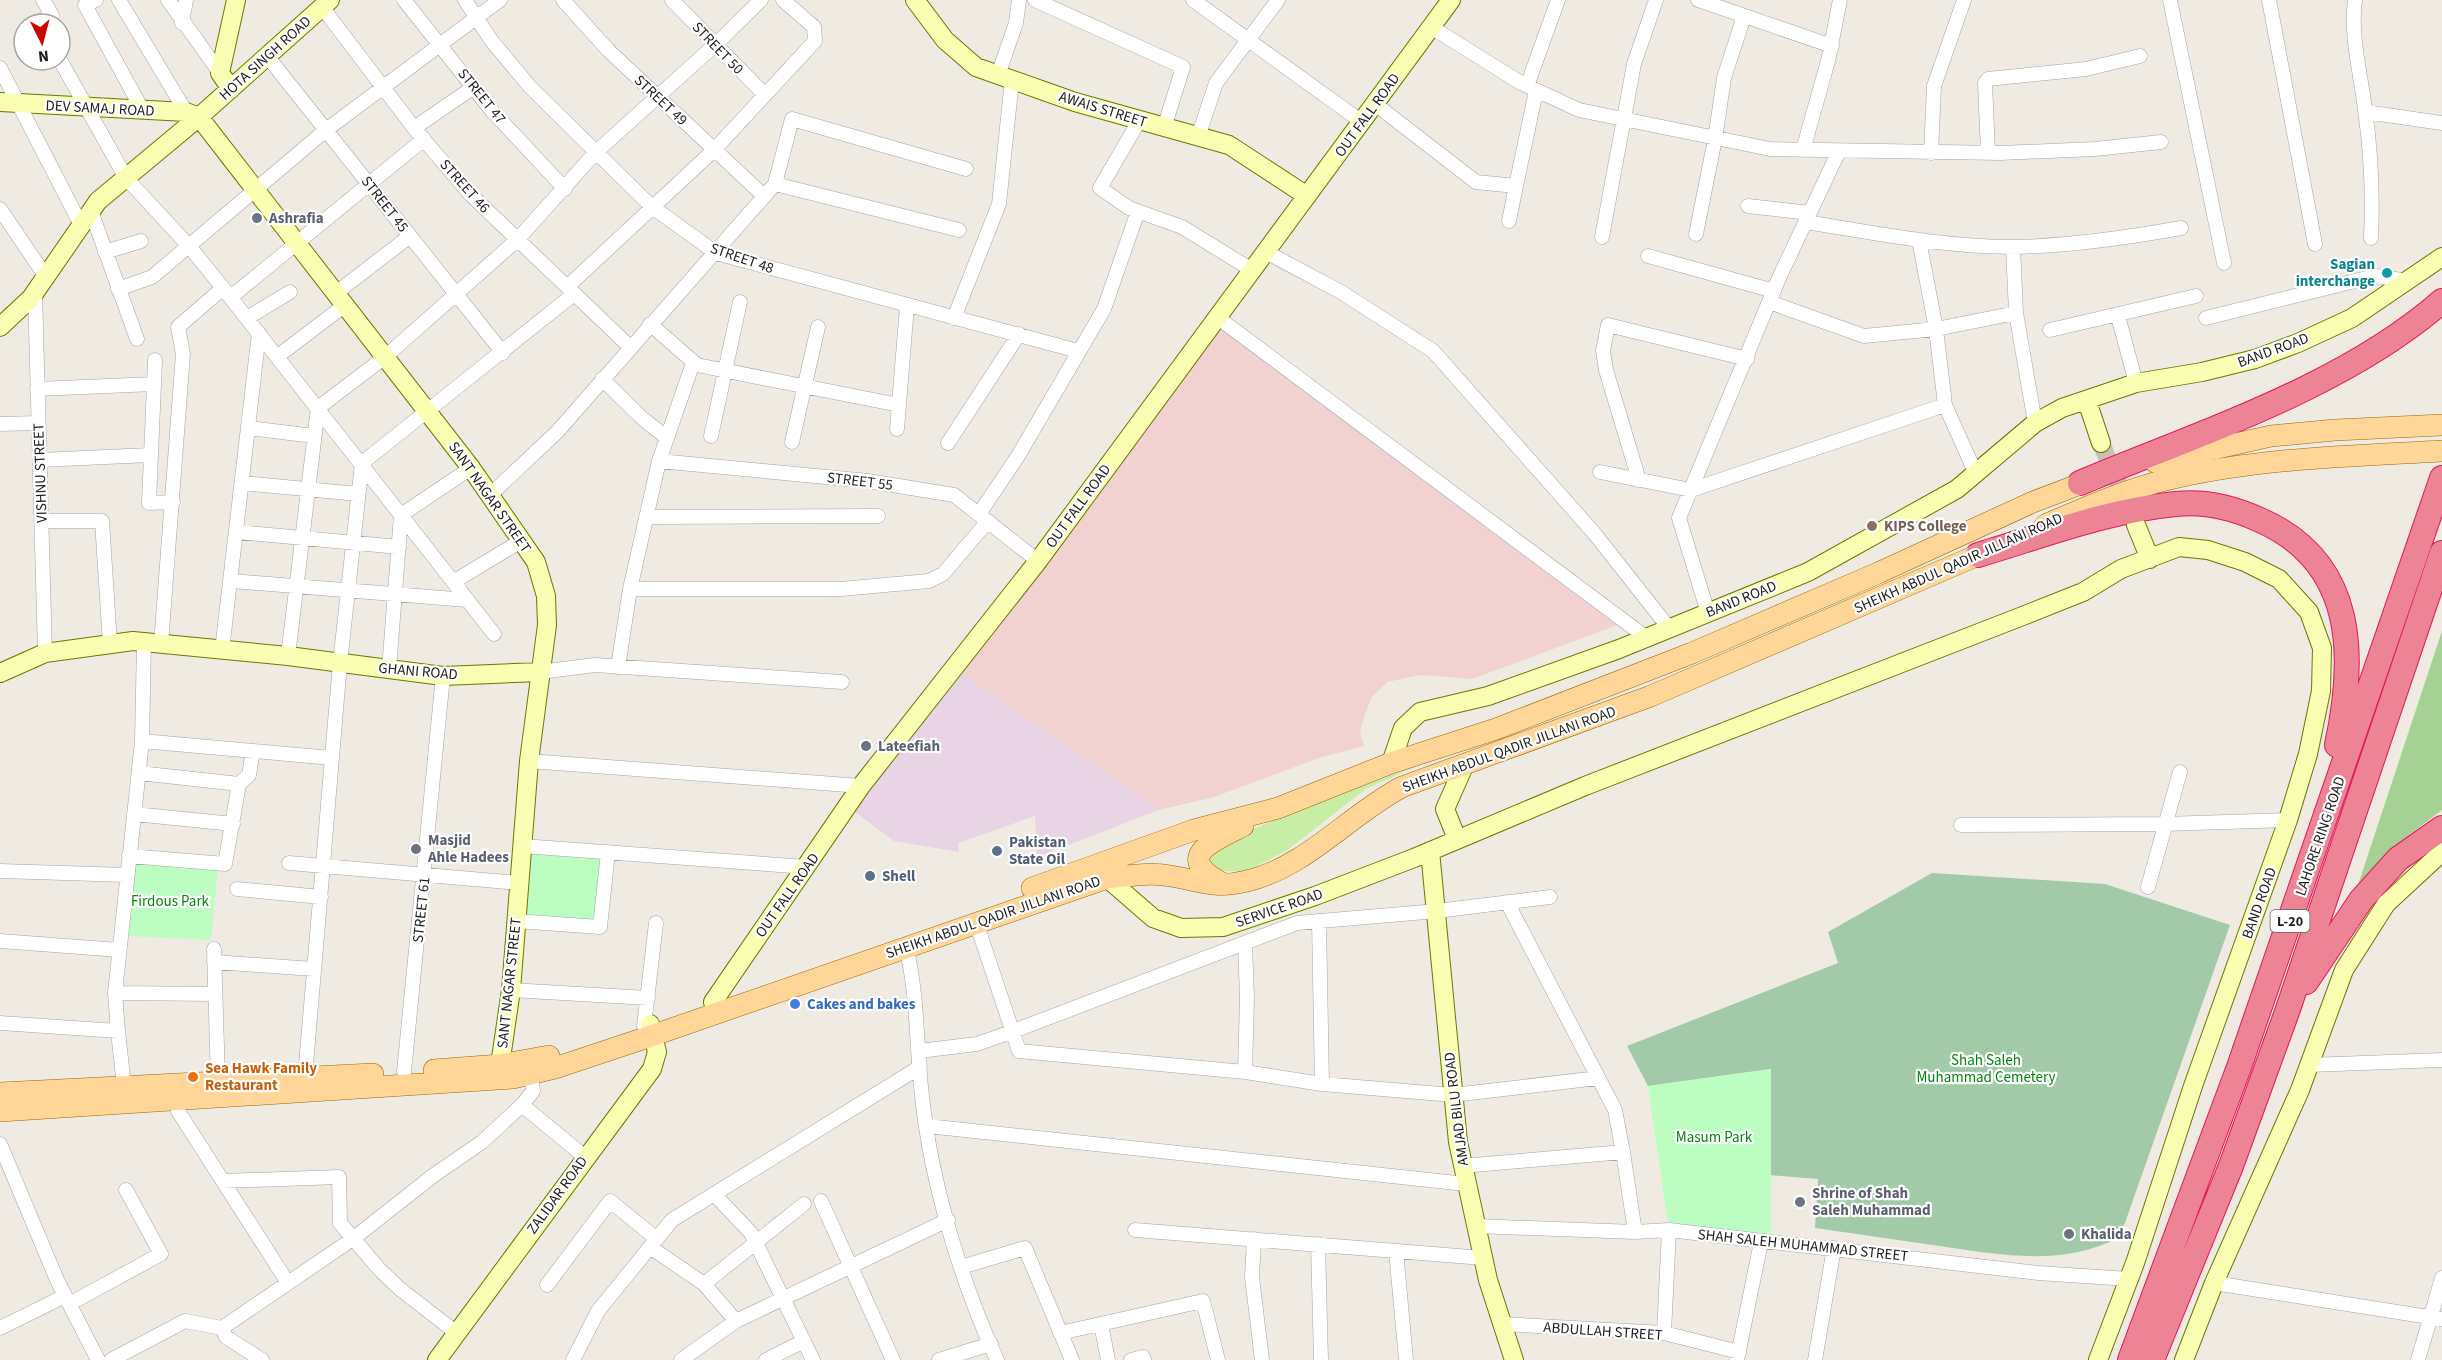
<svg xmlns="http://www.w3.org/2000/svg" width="2442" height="1360" viewBox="0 0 2442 1360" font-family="'Source Sans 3',sans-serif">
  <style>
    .commercial { fill: #f2d2d0 }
    .industrial { fill: #e9d4e5 }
    .grass { fill: #c7eea4 }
    .forest { fill: #a5d294 }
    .cemetery { fill: #a2caa9 }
    .park { fill: #bcfdc2 }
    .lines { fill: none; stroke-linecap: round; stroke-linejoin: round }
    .secondary-tunnel { stroke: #c5c2bb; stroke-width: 18; stroke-dasharray: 18 9; stroke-linecap: butt }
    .street-casing { stroke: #a4a4a4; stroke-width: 15 }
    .secondary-casing { stroke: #697900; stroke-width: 20 }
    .primary-casing { stroke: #976800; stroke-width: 22 }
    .highway-casing { stroke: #e6175a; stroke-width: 26 }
    .street { stroke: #fff; stroke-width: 14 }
    .secondary { stroke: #f9feb2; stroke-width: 18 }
    .primary { stroke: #ffd598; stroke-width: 21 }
    .highway { stroke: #ed8495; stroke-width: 24 }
    .worship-dot { fill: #6b7280; stroke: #fff; stroke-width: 2 }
    .culture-dot { fill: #0f9aa8; stroke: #fff; stroke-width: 2 }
    .education-dot { fill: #8d6e63; stroke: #fff; stroke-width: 2 }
    .service-dot { fill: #5c6f8a; stroke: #fff; stroke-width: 2 }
    .shop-dot { fill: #3f7fe0; stroke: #fff; stroke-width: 2 }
    .food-dot { fill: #e8710a; stroke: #fff; stroke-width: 2 }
    .labels { text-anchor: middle; stroke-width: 4.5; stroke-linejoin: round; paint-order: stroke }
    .shield { fill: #fff; stroke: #616161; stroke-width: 1.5 }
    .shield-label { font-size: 14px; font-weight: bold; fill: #1d1d1d }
    .street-label { font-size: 15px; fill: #1d1d1d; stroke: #fff }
    .worship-label { font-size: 15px; font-weight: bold; fill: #5b616d; stroke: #fff; text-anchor: start }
    .culture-label { font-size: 15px; font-weight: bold; fill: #0d838f; stroke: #fff; text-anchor: end }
    .education-label { font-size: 15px; font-weight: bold; fill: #785e54; stroke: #fff; text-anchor: start }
    .service-label { font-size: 15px; font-weight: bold; fill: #4e5e75; stroke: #fff; text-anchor: start }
    .park-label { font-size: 15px; fill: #038411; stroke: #fff }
    .shop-label { font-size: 15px; font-weight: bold; fill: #366cbe; stroke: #fff; text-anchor: start }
    .food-label { font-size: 15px; font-weight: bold; fill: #c56008; stroke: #fff; text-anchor: start }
  </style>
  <rect width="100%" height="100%" fill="#efebe3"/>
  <path class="commercial" d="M1217,317l409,305 -154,57 -51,-4 -34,7 -15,15 -7,17 -5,17 4,15 -42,11 -108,40 -55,13 -206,-143z"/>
  <path class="industrial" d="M953,667l206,143 -122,47 -2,-41 -77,27 1,9 -65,-11 -47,-35z"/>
  <path class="grass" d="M1421,764l-55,25 -80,62 -39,20h-30l-9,-9 1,-10 15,-10 57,-25z"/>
  <path class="forest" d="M2442,631v179l-55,42 -31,39z"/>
  <path class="cemetery" d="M1932,873l173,11 125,41 -110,312c-57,30 -119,18 -181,9 -41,-6 -82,-12 -124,-18l3,-49 -49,-4 2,-106 -123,17 -21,-40 211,-83 -10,-31z"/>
  <path class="park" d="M522,846l86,6 -8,75 -84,-6z
    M132,861l86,7 -7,72 -85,-4z
    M1771,1069v171l-102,-10 -21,-144z"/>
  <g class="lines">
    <path class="secondary-tunnel" d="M2101,443l26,62"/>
    <defs>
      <path id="street" d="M96,0l-11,5 58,106
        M119,0l67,112
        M168,0l52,73
        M404,0l88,111 73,78
        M465,0l26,40 39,47 121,119 65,47 362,98
        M563,0l46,51 155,145
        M672,0l93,95
        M1035,0l148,67 -19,61
        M1193,0l169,122
        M1698,0l134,46
        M2170,0l54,263
        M2269,0l46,244
        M2355,0c-5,36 6,74 10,110 6,42 8,85 6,128
        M322,7l92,121 56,66 160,153
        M182,23l4,-23
        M41,24l-2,-3 13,-6 -9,-15
        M1431,27l90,56 58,27 191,39 230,4 95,-4 66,-7
        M267,56l236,297
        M60,60l66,118 63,68 34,42 271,346
        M0,68l81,157
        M998,75l18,-52 3,-23
        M1527,86l31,-86
        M1375,104l101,78 40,4 20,-95
        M2366,112l76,11
        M1139,121l-39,67 29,20 53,19 70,43
        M414,128l60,-41
        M1198,137l18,-54 62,-83
        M1803,150l25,-89 12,-61
        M1931,153l3,-67 30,-86
        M1988,153l-3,-70 3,-4 98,-10 54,-13
        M775,184l184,46
        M1748,206l62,7
        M0,209l46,68
        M91,211l46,128
        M1509,221l7,-35
        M1806,222c68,11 138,25 208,25 57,-1 111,-9 167,-19
        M1696,234l19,-95 9,-61 20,-62
        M1602,237l32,-173 22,-64
        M1919,240l17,89 9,76 31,69
        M2013,247l3,66 19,110
        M105,252l36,-11
        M1266,252l75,40 92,59 161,182 75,95
        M1648,256l126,35
        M567,287l147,-137 101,-109 -1,-14 -31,-27
        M118,289l34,-12 174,-147 174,-130
        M35,292l10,361
        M336,293l74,-57
        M231,297l193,-158
        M1769,302l95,34 72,-7 80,-16
        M2118,316l18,67
        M1217,317l430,321
        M247,318l43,-26
        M954,318l45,-114 13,-124
        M2206,318l169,-42 33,5
        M650,324l47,41 202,40
        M2050,330l146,-34
        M278,356l67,-51
        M155,360l-6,143 24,-1
        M693,363l-34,98 -29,128h211l88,-8 14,-7 45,-53
        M602,379l41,40 23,18
        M37,389l117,-5
        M0,424l38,-1
        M249,428l65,8
        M897,429l10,-123
        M711,436l29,-134
        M792,442l26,-115
        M948,443l71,-109
        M40,460l110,-5
        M659,461l209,20 86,14 84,66
        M1600,472l91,18 254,-85
        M1639,480l-33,-110 -3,-19 5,-26 139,34
        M242,483l116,11
        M490,495l67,-63 218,-248 17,-65 174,50
        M979,514l39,-58 86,-147 34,-98
        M646,517l232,-1
        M41,521h61l8,123
        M237,532l162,15
        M232,581l235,19
        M453,582l68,-41
        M1708,613l-29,-95 100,-240 60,-127
        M144,642l-2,99 190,17
        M161,644l22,-290 -5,-27 45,-39
        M222,650l37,-317
        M288,656l30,-248 67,-51 132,-117 79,-88 119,-107 46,-45
        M618,667l12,-78
        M389,669l12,-154 70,-47
        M540,672l55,-7 247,17
        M529,761l332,25
        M139,773l100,11 10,-9 4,-24
        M134,814l99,10
        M1961,825l203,-1 124,-4
        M522,846l285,21
        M129,856l96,8 14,-80
        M289,863l230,20
        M0,871l127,4
        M2148,887l32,-115
        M237,889l84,8
        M516,921l84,6 8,-75
        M1319,921l3,163
        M976,922l43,129 226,21 77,12 131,11 145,-17
        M0,941l119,9
        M1245,943l2,55 -2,74
        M906,946c12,50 10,99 16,150 9,87 39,185 75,264
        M214,949l4,131
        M214,962l100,7
        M511,990l137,8
        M115,993l100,1
        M0,1023l118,8 -3,-38 27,-252
        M644,1026l12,-103
        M118,1031l6,55
        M919,1051l58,-7 34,-12 286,-109 140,-12 113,-14
        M2309,1065l133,-5
        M404,1072l39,-396
        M305,1077l35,-414 22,-200 212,-169
        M176,1100l2,11 110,172
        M522,1105l63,52
        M927,1126l539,58
        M0,1144l57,136 41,80
        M1623,1152l12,80
        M1462,1166l161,-14 -8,-42 -108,-208
        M223,1181l116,-4 1,46 40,47 20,19 58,45
        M714,1194l37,39 62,127
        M821,1201l72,159
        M1476,1226l159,6 34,-2 369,43 91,6
        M1135,1230l348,28
        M1254,1239l-2,38 10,83
        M1318,1244l3,116
        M650,1247l54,37 32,37
        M1396,1251l10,109
        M961,1267l64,-19 47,112
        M2214,1283l228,36
        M704,1284l100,-80
        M547,1285l63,-84 47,38
        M69,1304l92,-50 -35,-64
        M1101,1324l7,36
        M1502,1324l162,9 75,19
        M0,1328l65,-32
        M222,1328l4,9 36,23
        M1060,1333l143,-32 15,59
        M1664,1333l5,-103
        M111,1360l74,-39 37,7 132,-90 80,-63 48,-33 40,-37 11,-14 -2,-17
        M573,1360l25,-49 74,-91 248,-153
        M681,1360l55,-39 212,-101
        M766,1360l38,-19
        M939,1360l52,-16
        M1131,1360l12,-3 1,3
        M1737,1360l24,-118
        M1815,1360l19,-112
        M2418,1360l24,-82"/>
      <path id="secondary" d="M915,0l30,40 31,27 99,35 154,43 78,51
        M231,89l-11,-16 16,-73
        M0,102l186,10 13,5 272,351 65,94 10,34 1,29 -18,136 -18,229 -11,75
        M0,327l31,-29 67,-97 101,-84 131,-117
        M2087,401l14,42
        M2136,525l14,34
        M0,673l45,-20 88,-12 155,15 155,20 97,-4
        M1391,763l12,-35 17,-16 68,-16 131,-47 189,-77 149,-83 78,-66 27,-15 74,-25 66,-11 53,-13 43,-16 54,-25 90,-61
        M1457,839l-12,-30 19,-43
        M1430,851l28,291 30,138 26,80
        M1107,878l46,40 28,10 42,-1 92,-31 99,-38 171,-72 435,-169 63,-25 38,-23 58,-22 29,3 37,12 34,17 30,33 13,36 -1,43 -13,63 -20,66 -95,266 -58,177 -37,97
        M717,1013l-4,-11 148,-216 177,-225 413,-561
        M437,1360l215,-291 5,-17 -7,-28
        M2184,1360l30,-77 86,-193 44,-120 42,-66 56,-52"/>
      <path id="primary" d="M2155,462l116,-26 64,-6 107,-5
        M2045,525c42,-18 84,-37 129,-47 88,-20 178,-22 268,-27
        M1224,884c-53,-27 -11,-43 19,-58
        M1032,888l162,-58 84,-22 113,-45 105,-34 196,-76 186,-80 155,-71 63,-24
        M434,1070l66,-5 49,-9
        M0,1093l373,-19
        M0,1111l513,-33 42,-10 99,-33 453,-157c21,-2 43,-6 64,-2 29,5 44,13 76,5 59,-14 102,-66 155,-94l249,-91 341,-147"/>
      <path id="highway" d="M2080,483c119,-50 264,-96 362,-182
        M1978,555c64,-19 131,-45 198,-51 28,-3 58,4 84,16 96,42 96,136 77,225
        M2306,982l55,-82 37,-41 44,-31
        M2130,1360l109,-293 203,-589
        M2152,1360l79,-194 56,-154 155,-459"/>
    </defs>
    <use href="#street" class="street-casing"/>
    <use href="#secondary" class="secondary-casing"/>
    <use href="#primary" class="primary-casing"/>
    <use href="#highway" class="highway-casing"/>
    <use href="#street" class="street"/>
    <use href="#secondary" class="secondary"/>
    <use href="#primary" class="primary"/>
    <use href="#highway" class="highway"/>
  </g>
  <g class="worship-dot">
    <circle cx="257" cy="218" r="6"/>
    <circle cx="866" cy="746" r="6"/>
    <circle cx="416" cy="849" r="6"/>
    <circle cx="1800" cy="1202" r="6"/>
    <circle cx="2069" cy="1234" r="6"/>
  </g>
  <circle class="culture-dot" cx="2387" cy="273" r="6"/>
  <circle class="education-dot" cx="1872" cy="526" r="6"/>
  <g class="service-dot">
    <circle cx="997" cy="851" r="6"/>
    <circle cx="870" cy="876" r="6"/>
  </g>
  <circle class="shop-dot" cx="795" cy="1004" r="6"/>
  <circle class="food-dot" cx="193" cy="1077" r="6"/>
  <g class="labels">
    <rect class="shield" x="2270.5" y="910" width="39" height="22" rx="4.5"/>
    <g class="shield-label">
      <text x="2290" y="926">L-20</text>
    </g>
    <g class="street-label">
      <text transform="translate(718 48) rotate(46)" y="5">STREET 50</text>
      <text transform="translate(265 58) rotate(-42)" y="5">HOTA SINGH ROAD</text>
      <text transform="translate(482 96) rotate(51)" y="5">STREET 47</text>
      <text transform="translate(661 100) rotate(43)" y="5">STREET 49</text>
      <text transform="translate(100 108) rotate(3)" y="5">DEV SAMAJ ROAD</text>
      <text transform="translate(1103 109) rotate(17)" y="5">AWAIS STREET</text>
      <text transform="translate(1367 115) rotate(-54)" y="5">OUT FALL ROAD</text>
      <text transform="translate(465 186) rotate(48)" y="5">STREET 46</text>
      <text transform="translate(385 204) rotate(52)" y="5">STREET 45</text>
      <text transform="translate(742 258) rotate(19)" y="5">STREET 48</text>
      <text transform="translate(2273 350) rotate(-20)" y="5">BAND ROAD</text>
      <text transform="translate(40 473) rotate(-92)" y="5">VISHNU STREET</text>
      <text transform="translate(860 481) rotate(7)" y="5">STREET 55</text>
      <text transform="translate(490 497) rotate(55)" y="5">SANT NAGAR STREET</text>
      <text transform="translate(1078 506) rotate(-54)" y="5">OUT FALL ROAD</text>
      <text transform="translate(1958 563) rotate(-24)" y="5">SHEIKH ABDUL QADIR JILLANI ROAD</text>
      <text transform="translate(1741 599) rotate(-22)" y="5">BAND ROAD</text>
      <text transform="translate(418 671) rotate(5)" y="5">GHANI ROAD</text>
      <text transform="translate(1509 749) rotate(-20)" y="5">SHEIKH ABDUL QADIR JILLANI ROAD</text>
      <text transform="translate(2320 836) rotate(-71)" y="5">LAHORE RING ROAD</text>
      <text transform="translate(787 895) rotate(-55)" y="5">OUT FALL ROAD</text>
      <text transform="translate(2259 903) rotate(-70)" y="5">BAND ROAD</text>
      <text transform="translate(1279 908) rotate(-19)" y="5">SERVICE ROAD</text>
      <text transform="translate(421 910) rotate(-84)" y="5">STREET 61</text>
      <text transform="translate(993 917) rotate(-19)" y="5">SHEIKH ABDUL QADIR JILLANI ROAD</text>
      <text transform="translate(509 983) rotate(-84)" y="5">SANT NAGAR STREET</text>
      <text transform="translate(1456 1109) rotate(-97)" y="5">AMJAD BILU ROAD</text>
      <text transform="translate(557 1195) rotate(-54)" y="5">ZALIDAR ROAD</text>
      <text transform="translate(1803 1245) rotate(6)" y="5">SHAH SALEH MUHAMMAD STREET</text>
      <text transform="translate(1603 1331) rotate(4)" y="5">ABDULLAH STREET</text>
    </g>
    <g class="worship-label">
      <text x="269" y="223">Ashrafia</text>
      <text x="878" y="751">Lateefiah</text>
      <text x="428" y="845">Masjid<tspan x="428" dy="17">Ahle Hadees</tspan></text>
      <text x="1812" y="1198">Shrine of Shah<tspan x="1812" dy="17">Saleh Muhammad</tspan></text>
      <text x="2081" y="1239">Khalida</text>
    </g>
    <g class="culture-label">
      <text x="2375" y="269">Sagian<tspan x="2375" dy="17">interchange</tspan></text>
    </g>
    <g class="education-label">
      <text x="1884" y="531">KIPS College</text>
    </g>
    <g class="service-label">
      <text x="1009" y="847">Pakistan<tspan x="1009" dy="17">State Oil</tspan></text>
      <text x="882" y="881">Shell</text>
    </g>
    <g class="park-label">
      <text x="170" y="906">Firdous Park</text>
      <text x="1986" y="1065">Shah Saleh<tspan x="1986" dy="17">Muhammad Cemetery</tspan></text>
      <text x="1714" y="1142">Masum Park</text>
    </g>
    <g class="shop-label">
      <text x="807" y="1009">Cakes and bakes</text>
    </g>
    <g class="food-label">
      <text x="205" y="1073">Sea Hawk Family<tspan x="205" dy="17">Restaurant</tspan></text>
    </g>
  </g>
  <g transform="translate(42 42) rotate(174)"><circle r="28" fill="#ffffff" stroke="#a5a5a5" stroke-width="1.5"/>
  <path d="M0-4.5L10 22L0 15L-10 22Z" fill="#cb0400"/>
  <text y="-9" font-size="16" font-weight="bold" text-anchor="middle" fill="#1d1d1d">N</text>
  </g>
</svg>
